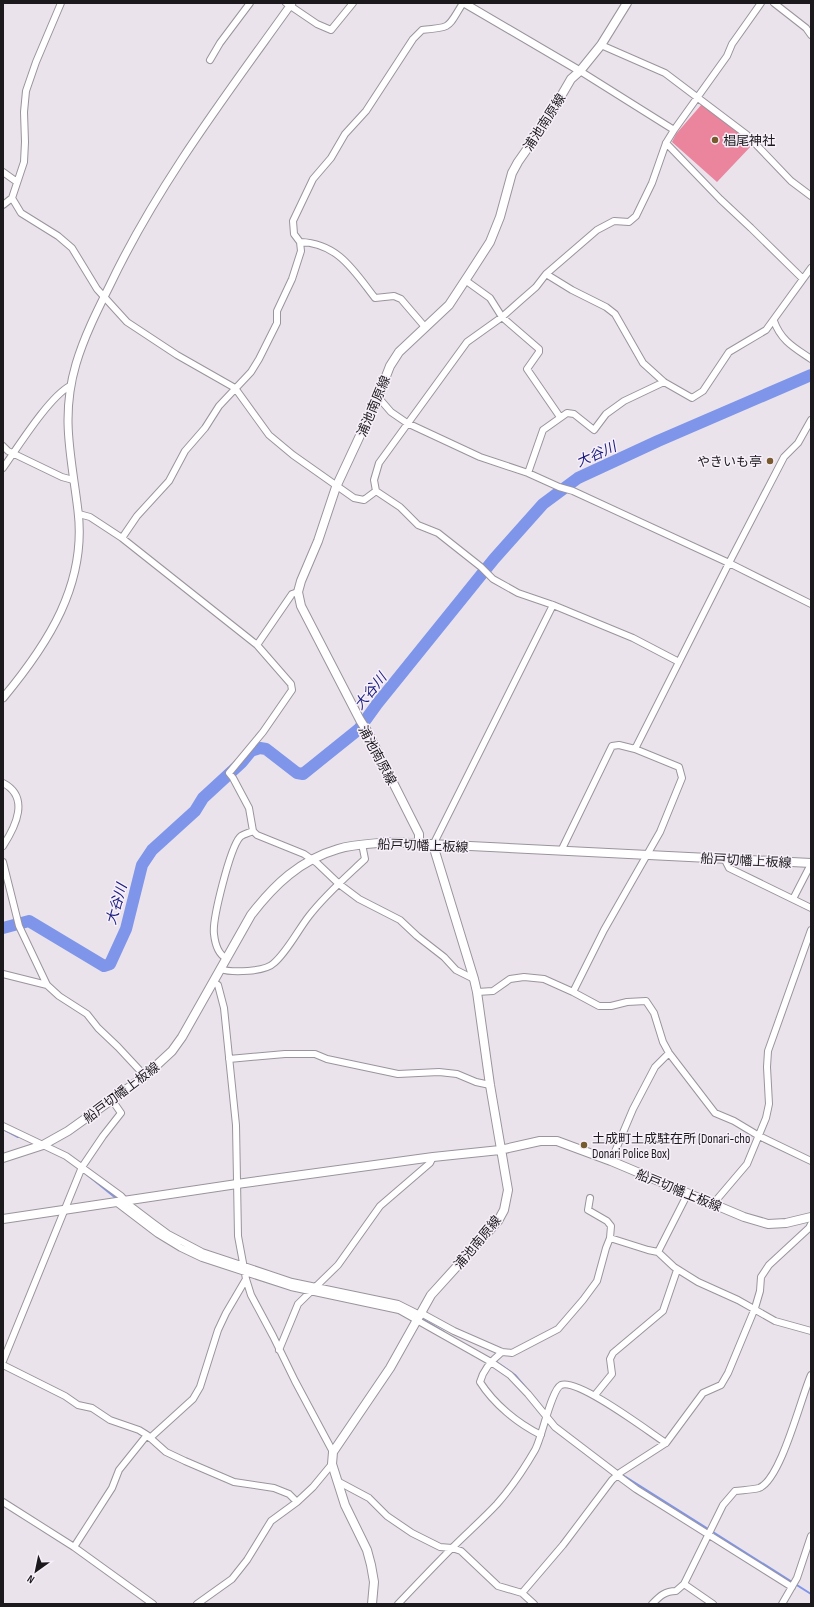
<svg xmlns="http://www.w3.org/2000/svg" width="814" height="1607" viewBox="0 0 814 1607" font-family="'Sofia Sans Condensed','Noto Sans JP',sans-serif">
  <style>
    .forest { fill: #eb849d }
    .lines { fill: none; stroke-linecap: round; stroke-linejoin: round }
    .stream { stroke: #7e95ea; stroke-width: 2 }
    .river { stroke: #7e95ea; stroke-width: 12 }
    .minor-casing { stroke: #9a949c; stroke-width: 8 }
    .tertiary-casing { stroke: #9a949c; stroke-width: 9 }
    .secondary-casing { stroke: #9a949c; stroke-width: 10 }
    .minor { stroke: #fff; stroke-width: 6 }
    .tertiary { stroke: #fff; stroke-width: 7 }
    .secondary { stroke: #fff; stroke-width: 8 }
    .poi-dot { fill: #775a2d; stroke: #f7f0fa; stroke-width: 1.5 }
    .labels { text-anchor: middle; stroke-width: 3; stroke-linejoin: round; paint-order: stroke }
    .street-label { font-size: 13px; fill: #1b191c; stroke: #f7f0fa }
    .poi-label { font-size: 13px; fill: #1b191c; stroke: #f7f0fa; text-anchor: start }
    .water-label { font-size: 14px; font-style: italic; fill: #191c7e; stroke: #f7f0fa }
  </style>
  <rect width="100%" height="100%" fill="#eae3ec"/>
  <path class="forest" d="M702,104l51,40 -36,38 -45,-40 4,-8z"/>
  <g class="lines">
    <path class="stream" d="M3,1129l15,8
      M85,1173l32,26
      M424,1320l20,12
      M495,1361l20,14 11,13
      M621,1474l190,120"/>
    <path class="river" d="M3,928l26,-7 75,45 6,-2 16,-35 16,-64 10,-15 43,-39 8,-13 39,-36 9,-11 9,-3 6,1 31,24 6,1 56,-45 18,-25 117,-145 49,-55 35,-26 80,-37 153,-66"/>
    <defs>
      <path id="minor" d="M286,3l31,21 14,6 22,-27
        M774,3l32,25 5,7
        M601,45l64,28 82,62 44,46 20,15
        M210,60l10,-17 30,-40
        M580,71l94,59 53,-74 5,-12 29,-41
        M674,130l-8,13 -14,40 -16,33 -7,6 -15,-1 -17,9 -51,44 -10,13 -16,14 -18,16 -35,25 -88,121 -5,17 2,11 24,16 18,18 20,8 43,34 12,12 25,14 35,12 80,33 46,24
        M666,143l54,56 31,29 52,51
        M3,172l14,10
        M12,198l9,15 37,23 14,12 25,41 30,33 50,33 58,33 34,47 24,20 61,43 10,2 12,-9
        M3,205l9,-7 12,-36 1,-20 -1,-30 2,-21 10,-29 25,-59
        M300,242c38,1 54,29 75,56l19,-2 7,3 24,28
        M546,274l26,16 34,17 9,7 28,49 21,19 28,16 11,-7 26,-39 37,-22 45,-62
        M465,280l25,18 12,19 37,32v3l-12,17 33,48
        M774,321c7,20 21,27 37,38
        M378,397l13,15 16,11 73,34 48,16 31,14 14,4 156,72 82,41
        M3,446l5,5 54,26 11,3
        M3,468c15,-21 46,-71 67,-82
        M528,473l15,-43 24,-17 7,1 20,16 12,-16 18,-13 40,-19
        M79,514l11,3 32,21 135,107 34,39 1,6 -29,42 -34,41 4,5 16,30 4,23 4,4 47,19 13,9 22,21 20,15 41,21 17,16 27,21 12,13 18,9
        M122,538l15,-22 32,-35 16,-30 20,-23 14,-22 32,-34 8,-13 18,-36v-12l15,-32 9,-28 -1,-9 -6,-8 -1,-13 20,-42 18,-21 14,-24 21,-23 47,-72 9,-9c31,-3 25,-2 41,-27
        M257,645l35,-51 6,-2
        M3,783c27,14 13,43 0,63
        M433,845l120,-240
        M561,851l51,-105 7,-1 16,4 94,-186 55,-106 14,-14 13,-23
        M724,858l5,10 82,40
        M3,862l16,64 28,59 12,11 28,18 11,14 20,19 27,29
        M793,899l18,-35
        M226,958c-8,-4 -11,-15 -12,-24 -2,-14 16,-86 26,-97 3,-3 9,-4 13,-6
        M220,969c12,4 45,3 54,-6 13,-11 24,-33 35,-47 16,-21 37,-39 56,-57l-3,-15
        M3,974l44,11
        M213,982l5,3 6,23 12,117 2,111 8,43 5,16 22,41 22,45 38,71
        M477,992l16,-1 17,-12 14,-2 20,2 29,13 26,14h12l16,-4 19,-1 8,12 9,29 6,11 46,60 19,8 25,15 52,25
        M573,992l31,-62 56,-98 22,-54 -3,-11 -44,-18
        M229,1059l56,-5h30l12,5 71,15 41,-2 18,2 19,8 14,3
        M3,1126l63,30 55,40 7,8 25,19 15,11 34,18 90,30 106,22 22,11
        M611,1161l22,-52 22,-42 14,-14
        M688,1193l-30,59 16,15 24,15 40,18 37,21 36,10
        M116,1202l42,32 23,14 21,10 89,29 108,23 92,52 19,13 18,19 27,33 63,48
        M713,1204l34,-40 19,-46 3,-14 -2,-37 1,-16 43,-121
        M610,1238l38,12 10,2
        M421,1313l33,18 48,21 10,1 46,-24 25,-29 14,-19 9,-33 4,-10 1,-12 -4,-5 -19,-11 2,-12
        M279,1350l19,-46 40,-39 42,-59 50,-43 3,-6
        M502,1352c-10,8 -19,18 -22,30 14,22 37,41 61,53
        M3,1361l79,-194 21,-31 18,-23 -9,-13
        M3,1365l62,31 13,9 14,3 18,12 29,10 8,5 19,17 19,9 49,21 40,6 15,6 8,8
        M595,1395l17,-21 -2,-15 3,-6 50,-42 14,-41
        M150,1438l43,-39 7,-12 18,-57 8,-17 20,-34
        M617,1475l19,14 156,98
        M339,1482l30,16 18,18 25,17 28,14 12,1 9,3 37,35 24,7 12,11
        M3,1502l71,45 79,57
        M74,1547l38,-59 7,-18 28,-35
        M684,1584l29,20
        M522,1593l41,-48 49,-65 9,-8 45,-29 37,-50 18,-8 7,-12 27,-65 5,-17 1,-14 8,-12 40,-37 2,-4
        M197,1604l35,-25 15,-19 24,-39 26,-19 16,-15 19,-23
        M398,1604c18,-19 36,-38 55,-57 14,-14 30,-28 44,-43 14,-16 27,-35 38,-54 7,-12 16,-60 26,-65 17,-7 88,47 105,58
        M652,1604c8,-8 13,-13 24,-13l8,-7 39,-79 12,-14c7,-1 17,-1 24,-3 22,-8 42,-91 52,-113
        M782,1604l15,-26 14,-42"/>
      <path id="tertiary" d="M464,3l116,68
        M3,698c45,-54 84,-114 75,-187 -6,-52 -18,-93 -2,-147 8,-27 21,-53 34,-79 48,-101 117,-191 182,-282"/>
      <path id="secondary" d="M419,843v-9l-52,-103 -7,-11 -59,-114 -3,-14 3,-11 17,-40 18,-54 42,-90 12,-31 9,-14 50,-47 21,-32 20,-31 10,-25 12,-44 6,-11 28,-40 25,-43 9,-8 21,-26 26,-42
        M3,1158l40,-13 25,-14 77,-55 27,-25 10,-14 69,-122c23,-30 49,-55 87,-66 16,-5 34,-5 52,-7l421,21
        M3,1219l234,-35 196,-27 67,-7 40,-9h17l54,20 133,56 24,7 18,-1 25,-6
        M372,1604l2,-22 -3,-17 -4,-15 -22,-45 -13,-41 1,-12 57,-84 41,-73 67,-74 6,-11 4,-20 -18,-105 -13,-93 -3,-13 -41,-134"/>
    </defs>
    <use href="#minor" class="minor-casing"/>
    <use href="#tertiary" class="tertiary-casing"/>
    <use href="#secondary" class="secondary-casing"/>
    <use href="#minor" class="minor"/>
    <use href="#tertiary" class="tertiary"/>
    <use href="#secondary" class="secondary"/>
  </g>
  <g class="poi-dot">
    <circle cx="715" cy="140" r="4"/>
    <circle cx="770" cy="461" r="4"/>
    <circle cx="584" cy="1145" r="4"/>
  </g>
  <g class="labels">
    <g class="street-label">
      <text transform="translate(544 122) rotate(-57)" y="5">浦池南原線</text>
      <text transform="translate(373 406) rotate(-67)" y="5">浦池南原線</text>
      <text transform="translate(378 755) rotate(62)" y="5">浦池南原線</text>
      <text transform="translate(423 845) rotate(2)" y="5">船戸切幡上板線</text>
      <text transform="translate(746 860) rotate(3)" y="5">船戸切幡上板線</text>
      <text transform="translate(121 1092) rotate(-37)" y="5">船戸切幡上板線</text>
      <text transform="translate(679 1190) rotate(22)" y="5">船戸切幡上板線</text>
      <text transform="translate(477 1242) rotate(-50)" y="5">浦池南原線</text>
    </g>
    <g class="poi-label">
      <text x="723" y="145">椙尾神社</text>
      <text x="762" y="466" text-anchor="end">やきいも亭</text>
      <text x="592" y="1143">土成町土成駐在所 (Donari-cho<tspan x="592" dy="15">Donari Police Box)</tspan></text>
    </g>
    <g class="water-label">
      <text transform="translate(596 454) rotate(-24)" y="5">大谷川</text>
      <text transform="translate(370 691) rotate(-51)" y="5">大谷川</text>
      <text transform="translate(116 904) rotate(-74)" y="5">大谷川</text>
    </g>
  </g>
  <rect width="814" height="1607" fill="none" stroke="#1b191c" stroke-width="8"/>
  <g transform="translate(36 1571) rotate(213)" stroke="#f7f0fa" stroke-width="3" paint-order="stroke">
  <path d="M0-3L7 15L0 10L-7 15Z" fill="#1b191c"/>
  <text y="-6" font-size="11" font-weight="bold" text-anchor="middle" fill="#1b191c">N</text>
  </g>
</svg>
